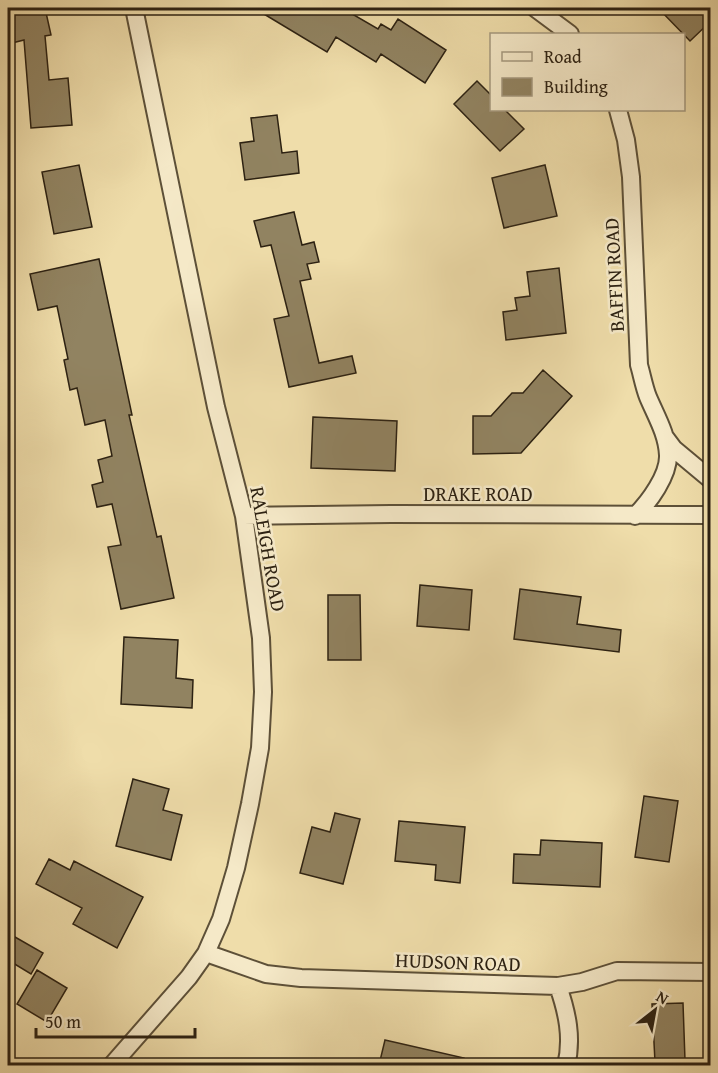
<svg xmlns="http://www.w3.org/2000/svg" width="718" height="1073" viewBox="0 0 718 1073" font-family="'Gentium Book Plus',serif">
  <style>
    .building { fill: #918361; stroke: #2c2112; stroke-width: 1.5 }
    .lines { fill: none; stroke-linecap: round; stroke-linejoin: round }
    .minor-casing { stroke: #5d5038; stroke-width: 20 }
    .minor { stroke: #f5e9c8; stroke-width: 16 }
    .labels { text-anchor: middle; stroke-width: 5; stroke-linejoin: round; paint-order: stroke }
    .street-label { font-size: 20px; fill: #2c2112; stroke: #f5e9c8 }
  </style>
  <rect width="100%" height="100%" fill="#efddaa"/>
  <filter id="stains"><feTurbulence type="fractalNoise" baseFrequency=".00333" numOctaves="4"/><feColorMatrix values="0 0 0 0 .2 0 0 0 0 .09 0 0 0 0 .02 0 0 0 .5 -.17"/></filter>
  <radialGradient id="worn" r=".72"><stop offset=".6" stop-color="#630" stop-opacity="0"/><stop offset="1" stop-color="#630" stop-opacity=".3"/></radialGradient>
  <path class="building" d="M8,8h37l6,27 -6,1 4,44 19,-2 4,47 -41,3 -7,-88 -16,4z
    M254,8h88l36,21 3,-5 10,6 7,-11 48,31 -21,33 -44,-29 -5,8 -40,-25 -9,15z
    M658,8h53v13l-21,20z
    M477,81l15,15v14h13l19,19 -24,22 -46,-47z
    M277,115l5,38 15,-2 2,22 -54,7 -5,-37 14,-2 -3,-23z
    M79,165l13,62 -38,7 -12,-62z
    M545,165l12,51 -53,12 -12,-50z
    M294,212l8,33 12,-3 5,20 -12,2 4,15 -11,2 19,82 33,-7 4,17 -67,14 -15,-68 15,-3 -18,-71 -10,2 -7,-26z
    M99,259l33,156h-3l28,122 4,-1 13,62 -53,11 -13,-62 13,-2 -9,-41 -15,3 -5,-22 11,-3 -5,-22 14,-4 -7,-36 -20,5 -8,-37 -7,2 -6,-30 4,-1 -11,-53 -19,4 -8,-36z
    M559,268l7,65 -60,7 -3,-28 14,-2 -2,-12 15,-2 -3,-24z
    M543,370l29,26 -51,57 -48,1v-38h18l21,-23h11z
    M313,417l84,4 -2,50 -84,-3z
    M420,585l52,5 -3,40 -52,-4z
    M520,589l61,8 -4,27 44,6 -2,22 -105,-13z
    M328,595h32l1,65h-33z
    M124,637l54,3 -2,38 17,2 -1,28 -71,-4z
    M133,779l36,10 -6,21 19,5 -11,45 -55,-14z
    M644,796l34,5 -9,61 -34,-5z
    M335,813l25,6 -17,65 -43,-11 12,-46 18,5z
    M399,821l66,6 -5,56 -25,-3 1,-15 -41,-4z
    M541,840l61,3 -2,44 -87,-4 1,-29 26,1z
    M49,859l21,11 4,-9 69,36 -26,51 -44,-24 9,-16 -46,-24z
    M8,933l35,20 -12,21 -23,-14z
    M37,970l30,18 -20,34 -30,-18z
    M683,1003l2,57 -30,2 -3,-58z
    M385,1040l79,18 -1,7h-84z"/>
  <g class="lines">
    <defs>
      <path id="minor" d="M535,8l35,26
        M618,110l8,30 5,37 8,188c3,10 5,22 9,32 8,19 19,37 20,58 1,20 -19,47 -33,61
        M665,437l9,12 36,30
        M244,516l147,-2 319,1
        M206,953l60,21 35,4 257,8 24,-4 35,-11 93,1
        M558,986c9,26 15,52 8,80
        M111,1066l78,-89 17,-24 15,-34 15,-51 14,-64 10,-56 3,-56 -2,-54 -17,-122 -28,-109 -82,-399"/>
    </defs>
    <use href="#minor" class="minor-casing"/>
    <use href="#minor" class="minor"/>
  </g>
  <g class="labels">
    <g class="street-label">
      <text transform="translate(614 275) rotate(-93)" y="7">BAFFIN ROAD</text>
      <text x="478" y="501">DRAKE ROAD</text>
      <text transform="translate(268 549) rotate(80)" y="7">RALEIGH ROAD</text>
      <text transform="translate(458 962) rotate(2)" y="7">HUDSON ROAD</text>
    </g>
  </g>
  <rect width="718" height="1073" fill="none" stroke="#efddaa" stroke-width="30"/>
  <rect x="9" y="9" width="700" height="1055" fill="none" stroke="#2c2112" stroke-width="3"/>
  <rect x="15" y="15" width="688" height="1043" fill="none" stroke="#2c2112" stroke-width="1.5"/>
  <rect x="490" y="33" width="195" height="78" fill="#f5e9c8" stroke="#a5997f" stroke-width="1.5"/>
  <rect x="502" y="52" width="30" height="9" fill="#f5e9c8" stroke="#a5997f" stroke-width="1.5"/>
  <text x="544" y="63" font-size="18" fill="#2c2112">Road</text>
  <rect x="502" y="78" width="30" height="18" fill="#918361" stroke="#a5997f" stroke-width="1.5"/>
  <text x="544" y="93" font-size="18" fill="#2c2112">Building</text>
  <g transform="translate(655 1010) rotate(31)" stroke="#f5e9c8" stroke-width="4.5" paint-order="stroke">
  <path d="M0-4.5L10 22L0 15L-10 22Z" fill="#2c2112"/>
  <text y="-9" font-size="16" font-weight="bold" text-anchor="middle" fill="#2c2112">N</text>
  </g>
  <path d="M36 1028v9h159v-9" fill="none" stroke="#2c2112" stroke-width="3"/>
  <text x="45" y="1028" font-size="18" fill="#2c2112" stroke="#f5e9c8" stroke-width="4.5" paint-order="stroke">50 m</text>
  <rect width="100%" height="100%" filter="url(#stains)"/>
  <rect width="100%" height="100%" fill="url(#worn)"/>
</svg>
